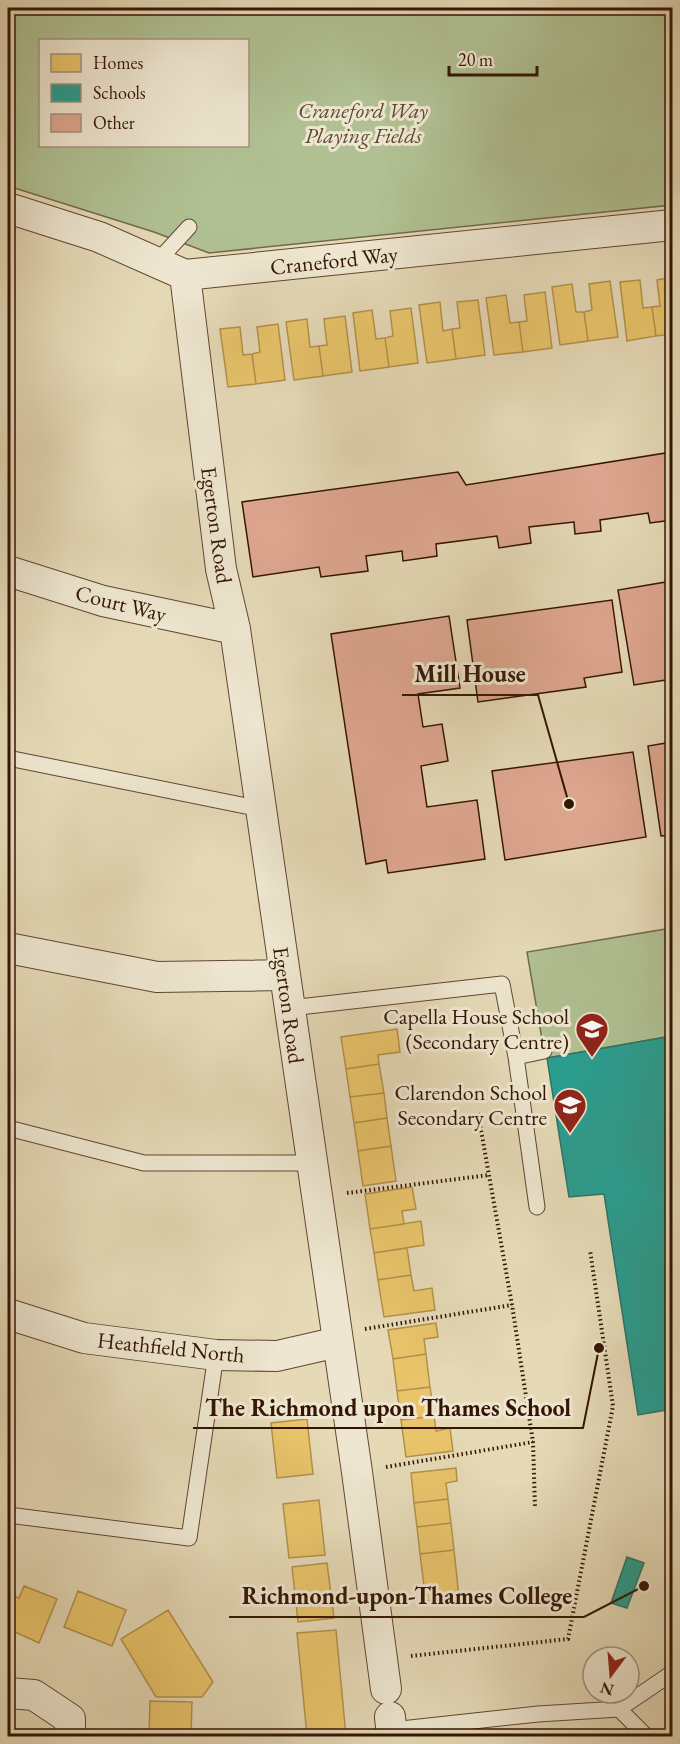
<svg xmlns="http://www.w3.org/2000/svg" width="680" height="1744" viewBox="0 0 680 1744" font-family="'EB Garamond',serif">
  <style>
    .green { fill: #b0c092; stroke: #726a4b; stroke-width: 1.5; fill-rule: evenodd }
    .homes { fill: #e9c46a; stroke: #b3904b; stroke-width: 1.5 }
    .schools { fill: #2a9d8f; stroke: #2d7465; stroke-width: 1.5 }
    .building { fill: #dea68f; stroke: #341504; stroke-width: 1.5 }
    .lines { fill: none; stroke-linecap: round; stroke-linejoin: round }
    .lane-casing { stroke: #604630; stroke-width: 17 }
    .street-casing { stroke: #604630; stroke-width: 32 }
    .path { stroke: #341504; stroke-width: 4; stroke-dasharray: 1.5 3; stroke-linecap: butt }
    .lane { stroke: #eee6d0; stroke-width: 15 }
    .street { stroke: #eee6d0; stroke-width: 30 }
    .labels { text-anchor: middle; stroke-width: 6; stroke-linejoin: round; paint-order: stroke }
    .park-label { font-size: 22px; font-style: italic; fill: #59482f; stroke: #eee6d0 }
    .street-label { font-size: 22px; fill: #341504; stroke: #eee6d0 }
    .poi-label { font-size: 22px; fill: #341504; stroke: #eee6d0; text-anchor: end }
    .leader { fill: none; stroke: #341504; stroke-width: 2 }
    .callout-dot { fill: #341504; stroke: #eee6d0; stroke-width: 2 }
    .callout-label { font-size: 24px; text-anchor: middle; font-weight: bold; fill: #341504; stroke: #eee6d0; stroke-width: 6; stroke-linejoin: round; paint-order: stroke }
  </style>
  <rect width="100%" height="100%" fill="#e5d9b6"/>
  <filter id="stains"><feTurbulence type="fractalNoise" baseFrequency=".00333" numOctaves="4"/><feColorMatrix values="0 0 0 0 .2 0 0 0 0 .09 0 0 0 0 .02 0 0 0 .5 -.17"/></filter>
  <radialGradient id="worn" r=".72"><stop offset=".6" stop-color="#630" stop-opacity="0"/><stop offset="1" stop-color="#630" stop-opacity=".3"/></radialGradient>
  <path class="green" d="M8,8h664v197l-463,48 -55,-21 -146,-46zM40,40h208v106h-208z
    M672,928v108l-125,22 -3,-7 -17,-99z"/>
  <path class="homes" d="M672,277v57l-16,2 -4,-29 8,-1 -3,-26z
    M640,280l3,28 9,-1 4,29 -29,5 -7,-59z
    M610,281l8,56 -30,4 -4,-29 8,-2 -3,-26z
    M572,284l4,28h8l4,29 -28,4 -8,-58z
    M545,292l7,56 -29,4 -4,-30 8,-1 -3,-26z
    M506,295l4,28 9,-1 4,30 -29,3 -8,-57z
    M478,300l7,55 -29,4 -4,-30 8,-1 -3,-26z
    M440,302l3,29 9,-2 4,30 -29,4 -8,-58z
    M411,308l7,55 -29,4 -4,-29 8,-2 -3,-25z
    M372,310l4,29 9,-1 4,29 -29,4 -7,-58z
    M345,316l7,56 -29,4 -4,-30 8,-1 -3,-26z
    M307,319l3,28 9,-1 4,30 -29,4 -8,-58z
    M278,324l7,56 -29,4 -4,-30 8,-2 -3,-25z
    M240,327l3,28 9,-1 4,30 -28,3 -8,-58z
    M397,1029l3,23 -22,3 1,9 -33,5 -5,-32z
    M379,1064l5,29 -34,4 -4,-28z
    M384,1093l3,25 -33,5 -4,-26z
    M387,1118l4,28 -33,5 -4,-28z
    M391,1146l5,35 -33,5 -5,-35z
    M412,1187l4,22 -14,2 2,13 -34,5 -5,-35z
    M421,1221l3,24 -50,8 -4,-24z
    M407,1248l4,27 -33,5 -4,-27z
    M411,1275l3,16 18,-3 3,22 -51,7 -6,-37z
    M436,1323l2,14 -14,2 2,15 -33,5 -5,-29z
    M426,1354l4,33 -33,4 -4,-32z
    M430,1387l4,29 -33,4 -4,-29z
    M434,1416l2,15 14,-3 3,23 -47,6 -5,-37z
    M307,1419l6,55 -36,4 -6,-55z
    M456,1468l1,13 -11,2 2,16 -34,4 -3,-30z
    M448,1499l3,24 -34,4 -3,-24z
    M319,1500l6,55 -36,3 -6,-54z
    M451,1523l3,27 -34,4 -3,-27z
    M454,1550l5,47 -33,4 -6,-47z
    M327,1563l7,55 -36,4 -6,-55z
    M24,1586l33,13 -18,44 -26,-12 -5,14v-51l11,4z
    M78,1591l48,19 -14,36 -48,-19z
    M168,1610l45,72 -11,15h-46l-35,-58z
    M336,1630l10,106h-39l-10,-103z
    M150,1701l42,1 -1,34h-42z"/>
  <path class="schools" d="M672,1036v373l-34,6 -34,-221 -35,3 -22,-139z
    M627,1557l17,6 -17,45 -16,-5z"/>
  <path class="building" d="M672,452v68l-22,3 -2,-10 -48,7 1,11 -26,3 -1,-12 -45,5 2,16 -32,5 -2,-12 -61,8 1,12 -34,5 -1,-10 -36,5 2,15 -47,6 -2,-10 -66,10 -11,-75 216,-30 8,13z
    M672,581v98l-38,6 -16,-95z
    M612,600l10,72 -38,6 2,9 -108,15 -11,-82z
    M449,616l11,72 -42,6 5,33 19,-3 6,37 -27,5 6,41 50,-7 8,59 -97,14 -2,-13 -20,4 -35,-230z
    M672,742v93l-11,1 -13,-90z
    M633,752l13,85 -141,23 -13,-89z"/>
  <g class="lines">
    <defs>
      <path id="lane" d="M157,262l32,-35
        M8,758l253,51
        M290,1008l212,-24 14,73 21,150
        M516,1057l28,-6
        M8,1128l136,35h168
        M8,1515l181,23 27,-183
        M619,1709l53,-36
        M392,1730l146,-16 81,-5 27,27"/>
      <path id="street" d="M8,208l91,29 86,38 487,-50
        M185,275l36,294 14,60 122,843 29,217
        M8,571l95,30 132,28
        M8,948l149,29 128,-2
        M8,1314l76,24 132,17 61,1 61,-14
        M8,1693l26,2 36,24v17
        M390,1717l2,19"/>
    </defs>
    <use href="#lane" class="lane-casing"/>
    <use href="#street" class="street-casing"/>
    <path class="path" d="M478,1113l34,192 21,137 2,65
      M347,1193l142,-18
      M365,1329l147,-24
      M386,1467l147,-25
      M411,1656l157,-17 45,-233 -23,-156"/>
    <use href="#lane" class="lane"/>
    <use href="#street" class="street"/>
  </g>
  <defs>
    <symbol id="school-pin" viewBox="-11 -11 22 30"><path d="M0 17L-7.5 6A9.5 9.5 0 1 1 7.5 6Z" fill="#8f2418" stroke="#eee6d0"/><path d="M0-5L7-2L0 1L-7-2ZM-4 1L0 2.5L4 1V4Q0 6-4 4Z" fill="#fff"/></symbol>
  </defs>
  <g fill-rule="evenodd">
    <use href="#school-pin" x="573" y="1010" width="38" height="52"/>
    <use href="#school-pin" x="551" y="1086" width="38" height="52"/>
  </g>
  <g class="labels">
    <g class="park-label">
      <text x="363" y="118">Craneford Way<tspan x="363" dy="25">Playing Fields</tspan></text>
    </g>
    <g class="street-label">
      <text transform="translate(334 260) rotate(-6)" y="8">Craneford Way</text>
      <text transform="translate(217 525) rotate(82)" y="8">Egerton Road</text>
      <text transform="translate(121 603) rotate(14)" y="8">Court Way</text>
      <text transform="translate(289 1005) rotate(82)" y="8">Egerton Road</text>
      <text transform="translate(171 1347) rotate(6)" y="8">Heathfield North</text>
    </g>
    <g class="poi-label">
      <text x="569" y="1024">Capella House School<tspan x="569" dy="25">(Secondary Centre)</tspan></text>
      <text x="547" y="1100">Clarendon School<tspan x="547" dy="25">Secondary Centre</tspan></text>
    </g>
  </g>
  <path class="leader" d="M569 804L538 695H402M599 1348L583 1428H193M644 1586L584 1617H229"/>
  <g class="callout-dot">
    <circle cx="569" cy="804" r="6"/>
    <circle cx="599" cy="1348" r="6"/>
    <circle cx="644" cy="1586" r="6"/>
  </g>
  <g class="callout-label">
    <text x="470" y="682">Mill House</text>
    <text x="388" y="1416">The Richmond upon Thames School</text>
    <text x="407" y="1604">Richmond-upon-Thames College</text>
  </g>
  <rect width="680" height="1744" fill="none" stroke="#e5d9b6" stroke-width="30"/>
  <rect x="9" y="9" width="662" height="1726" fill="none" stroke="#341504" stroke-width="3"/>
  <rect x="15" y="15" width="650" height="1714" fill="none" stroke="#341504" stroke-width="1.5"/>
  <rect x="39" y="39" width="210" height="108" fill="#eee6d0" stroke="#a4927e" stroke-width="1.5"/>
  <rect x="51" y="54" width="30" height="18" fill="#e9c46a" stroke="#a4927e" stroke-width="1.5"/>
  <text x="93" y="69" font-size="18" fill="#341504">Homes</text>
  <rect x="51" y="84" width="30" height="18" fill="#2a9d8f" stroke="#a4927e" stroke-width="1.5"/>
  <text x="93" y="99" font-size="18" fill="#341504">Schools</text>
  <rect x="51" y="114" width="30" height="18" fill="#dea68f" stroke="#a4927e" stroke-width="1.5"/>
  <text x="93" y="129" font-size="18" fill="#341504">Other</text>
  <g transform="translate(611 1675) rotate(196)"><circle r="28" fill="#eee6d0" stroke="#a4927e" stroke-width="1.5"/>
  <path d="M0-4.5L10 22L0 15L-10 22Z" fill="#8f2418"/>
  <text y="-9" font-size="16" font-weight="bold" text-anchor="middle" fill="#341504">N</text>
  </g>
  <path d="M449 66v9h88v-9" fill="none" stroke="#341504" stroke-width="3"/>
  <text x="458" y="66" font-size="18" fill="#341504" stroke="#eee6d0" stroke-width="4.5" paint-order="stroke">20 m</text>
  <rect width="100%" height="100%" filter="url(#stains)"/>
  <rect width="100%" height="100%" fill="url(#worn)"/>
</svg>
